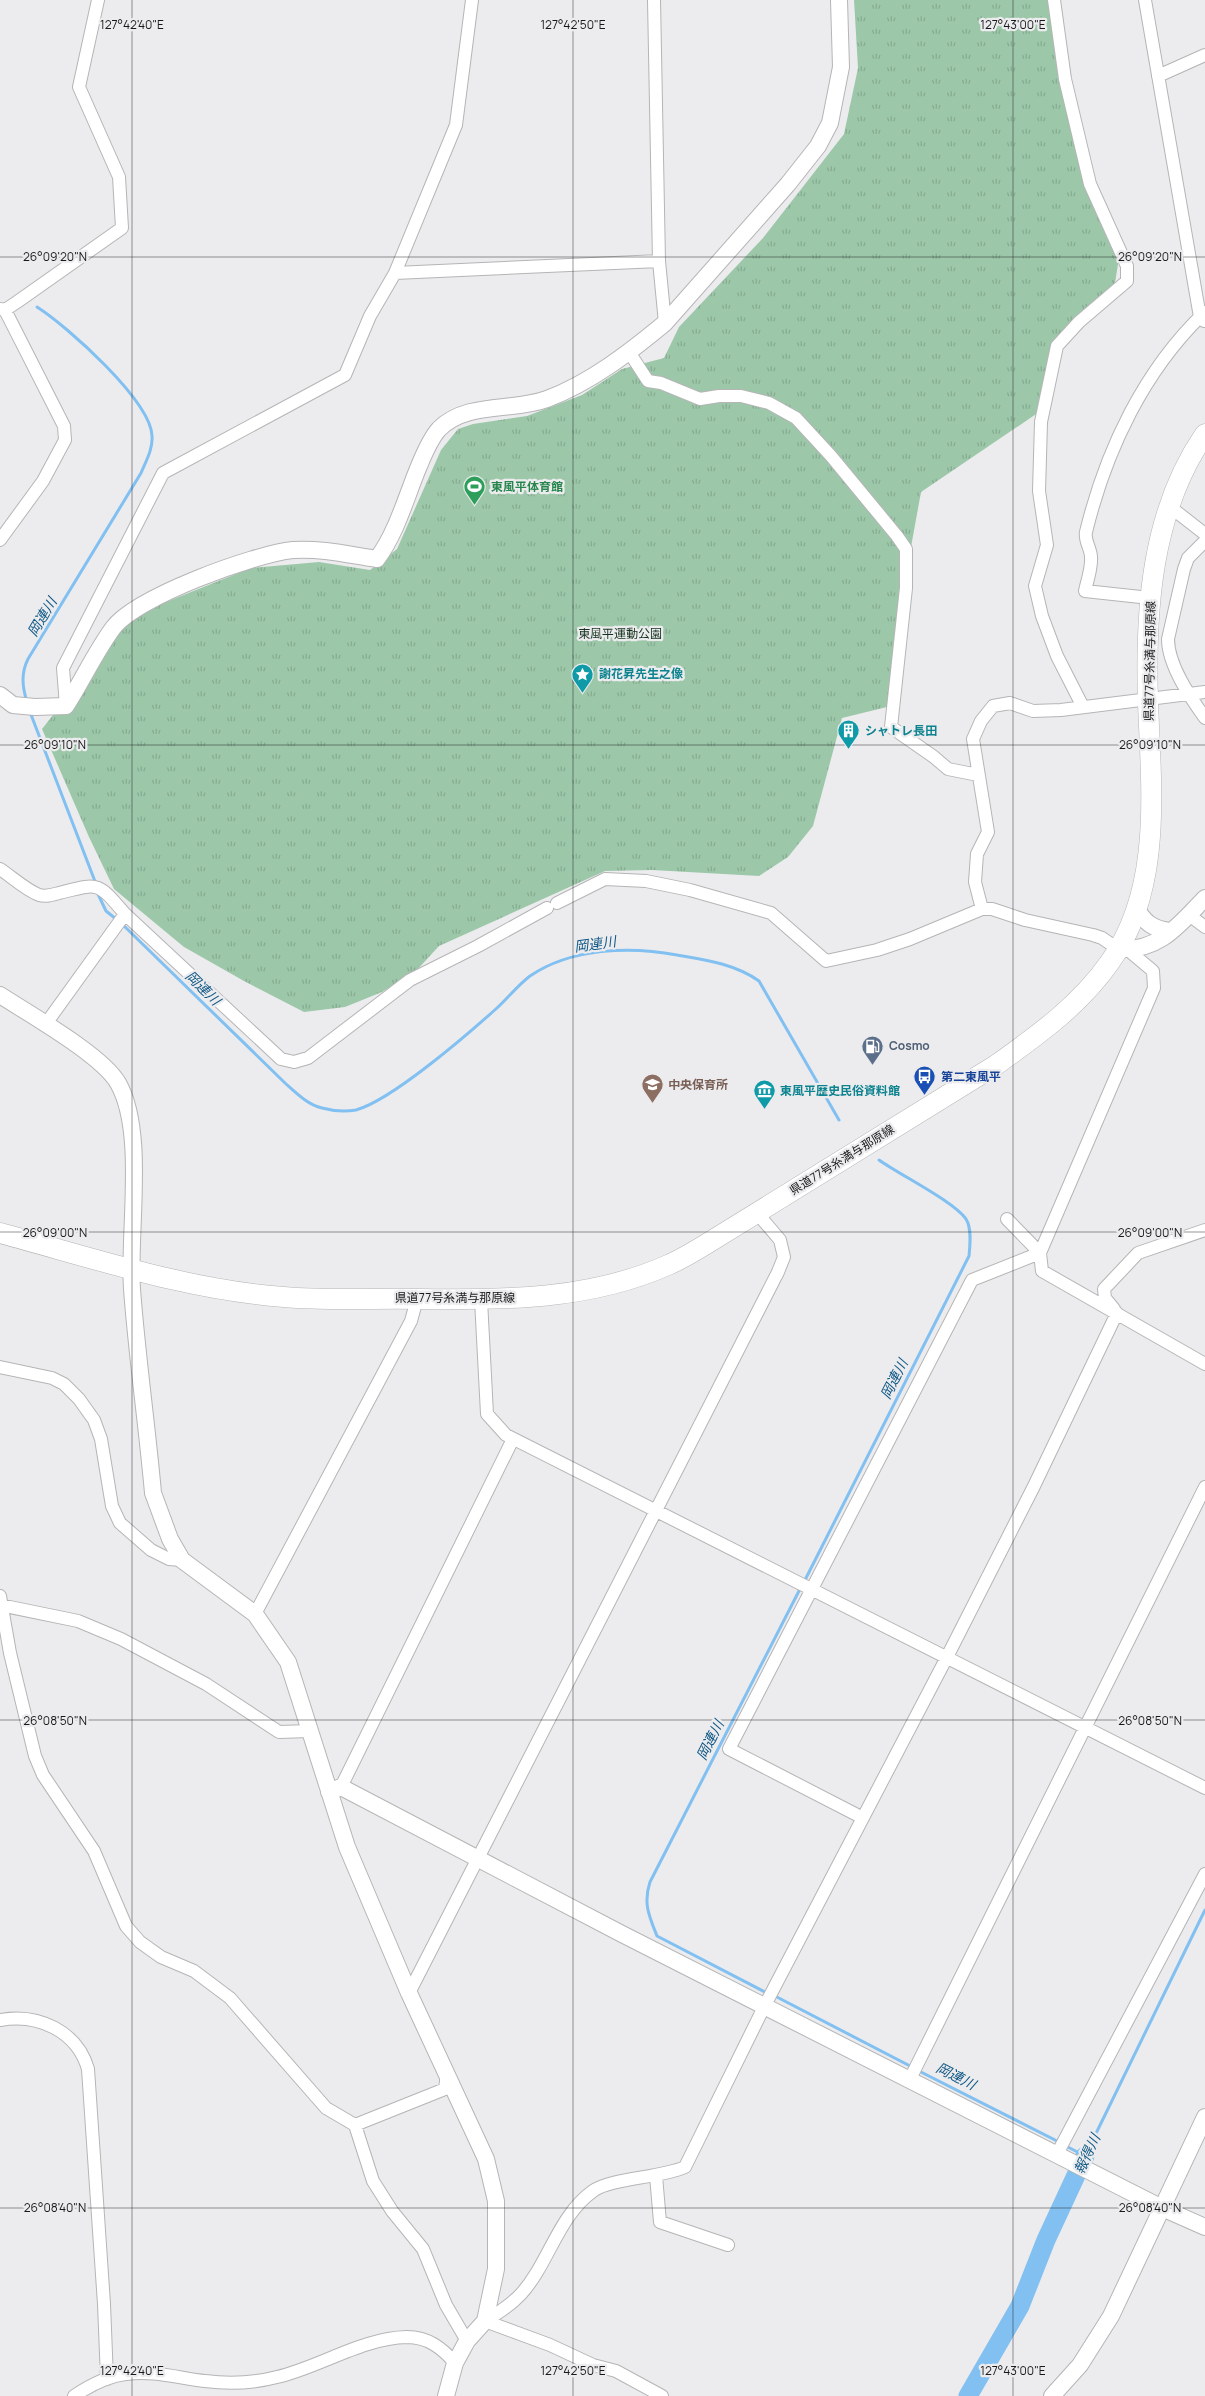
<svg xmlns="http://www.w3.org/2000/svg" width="1205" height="2396" viewBox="0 0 1205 2396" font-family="Manrope,'Noto Sans JP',sans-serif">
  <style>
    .park { fill: url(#park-tufts) }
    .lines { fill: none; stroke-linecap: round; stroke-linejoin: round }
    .stream { stroke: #81c0f1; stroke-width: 3 }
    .river { stroke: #81c0f1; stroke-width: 19 }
    .minor-casing { stroke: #b5b5b7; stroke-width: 14 }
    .tertiary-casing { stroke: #b5b5b7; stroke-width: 18 }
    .primary-casing { stroke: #b5b5b7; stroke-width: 21 }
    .minor { stroke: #fff; stroke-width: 12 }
    .tertiary { stroke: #fff; stroke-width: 16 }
    .primary { stroke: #fff; stroke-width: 20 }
    .ticks { fill: none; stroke: #181819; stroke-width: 1; stroke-opacity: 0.45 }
    .labels { text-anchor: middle; stroke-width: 4.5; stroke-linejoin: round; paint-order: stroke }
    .leisure-label { font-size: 12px; font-weight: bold; fill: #27864d; stroke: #ececee; text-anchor: start }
    .park-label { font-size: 12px; fill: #13311e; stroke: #ececee }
    .street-label { font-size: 12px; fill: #181819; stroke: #ececee }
    .culture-label { font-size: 12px; font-weight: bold; fill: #0d838f; stroke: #ececee; text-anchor: start }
    .service-label { font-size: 12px; font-weight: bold; fill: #4e5e75; stroke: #ececee; text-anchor: start }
    .transit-label { font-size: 12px; font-weight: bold; fill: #164399; stroke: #ececee; text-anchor: start }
    .education-label { font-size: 12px; font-weight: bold; fill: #785e54; stroke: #ececee; text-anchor: start }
    .water-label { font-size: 14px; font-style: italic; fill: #115987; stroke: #ececee }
    .ticks-label { font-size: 12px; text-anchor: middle; fill: #181819; stroke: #ececee; stroke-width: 4.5; stroke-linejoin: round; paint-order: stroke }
  </style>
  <defs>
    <pattern id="park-tufts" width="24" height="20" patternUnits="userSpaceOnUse" patternTransform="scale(1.25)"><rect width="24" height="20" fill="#9cc8a9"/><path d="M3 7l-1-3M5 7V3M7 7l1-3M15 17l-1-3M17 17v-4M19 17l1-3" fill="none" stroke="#86ab91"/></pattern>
  </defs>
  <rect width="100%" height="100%" fill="#ececee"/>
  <path class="park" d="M854,0h201l12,112 52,146 -5,31 -61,61 -8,58 -124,84 -14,77 -20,138 -45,11 -29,108 -25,31 -29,19 -107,-6 -47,1 -166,75 -23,25 -34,21 -37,15 -41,5 -60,-31 -60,-34 -70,-58 -25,-52 -47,-108 89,-113 120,-48 68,-6 51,8 27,-21 44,-99 17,-21 15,-5 54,-8 55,-21 40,-26 42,-11 15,-31 84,-89 81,-104 14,-66z"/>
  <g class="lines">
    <path class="stream" d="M27,702c-5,-16 -6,-29 1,-43l113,-186c5,-12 12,-24 11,-37 -1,-35 -85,-110 -115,-129
      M30,712l66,172
      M97,892l9,19 10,8
      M121,923l164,160c10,9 23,22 37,25 11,3 23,4 34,2 36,-10 112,-76 141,-102 11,-10 21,-23 33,-32 41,-28 100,-30 147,-21 29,5 58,9 82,26l80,139
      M804,1582l165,-326c1,-10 3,-28 -3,-37 -13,-18 -66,-44 -87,-59
      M767,1993l-110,-57c-8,-20 -14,-33 -7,-54l151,-295
      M773,1995l139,72
      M917,2070l142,72
      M1064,2145l21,11 120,-246"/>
    <path class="river" d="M968,2396l52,-90 26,-66 39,-84"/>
    <defs>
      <path id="minor" d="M654,0l5,261 6,62
        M1054,0l11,79 25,105 37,82v15l-48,41 -22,24 -16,76 -2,69 8,54 -12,41 7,30 15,40 25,49
        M1145,0l55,317 4,4
        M1158,76l47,-21
        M395,273l264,-12
        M0,309l5,1 12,-8 105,-74 -3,-51 -40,-90 19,-87
        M629,352l19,29 13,2 39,16 19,-3h22l28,7 27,15 35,38 66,80 9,13v39l-15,139 43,30 14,12 30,6
        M1169,506l36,28
        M0,540l43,-59 22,-41 -1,-14 -59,-116
        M1205,541l-17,17 -4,11 -16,70c0,26 22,58 37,79
        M1150,598l-65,-7c2,-10 7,-23 6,-34 0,-8 -7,-17 -5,-25 20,-82 58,-162 119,-220
        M66,706l-3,-38 100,-195 182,-98 25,-59 25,-43 61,-148 16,-125
        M0,869c12,8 26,21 39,26 7,2 13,0 20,-2 40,-10 38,-12 66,21l156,145 13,3 14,-4 102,-78 68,-34 69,-38
        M557,903l48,-24 41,2 44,9 81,23 55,48 51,-11 33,-11 72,-30h10l33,11 68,15 9,3 16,11
        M982,909l-7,-27 2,-28 11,-22 -15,-93 8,-18 12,-15 17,-3 23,8 28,-1 144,-18
        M1189,915l16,12
        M45,1025l80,-111
        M1007,1219l33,34 2,18 163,93
        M481,1300l6,114 19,21 699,353
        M1114,1309l-9,-11 -1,-9 34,-36 67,-23
        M0,1367l52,11 12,6 15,15 15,21 7,19 11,67 8,17 31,27 18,9 13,1
        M0,1596l10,57 25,103 8,19 51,76 32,75 14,16 21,15 33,14 36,27 96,110 29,17 18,56 19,30 31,38 23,56 21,36
        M0,1605l78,16 43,18 85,45 73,48 31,-1
        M255,1614l156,-293 6,-22
        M341,1787l172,-348
        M863,1818l-134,-69 243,-469 68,-27 114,-265 -1,-17 -25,-21
        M409,1993l369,-721 6,-15 -4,-17 -23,-27
        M0,2020c38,-7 77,11 88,49l16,235 3,75
        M910,2079l295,-592
        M355,2125l90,-36 2,-16
        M1057,2154l148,-280
        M656,2176l4,46 68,23
        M485,2321c13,-8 26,-16 36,-27 28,-31 37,-78 72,-103 18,-13 68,-13 92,-24l79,-160 183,-350 87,-171 83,-173
        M485,2321l65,24 43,20 23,6 46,25
        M74,2396c15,-10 33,-20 52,-22 26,-4 53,4 79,7 23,3 49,2 72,-4 43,-10 85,-39 130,-40 21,0 35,11 48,26"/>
      <path id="tertiary" d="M0,695l13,10 22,2 31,-1c16,-25 30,-55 47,-78 23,-31 141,-74 180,-78 28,-2 57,5 84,9 20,-27 29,-62 42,-93 5,-12 11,-27 20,-37 28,-28 73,-17 108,-30 43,-16 83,-47 118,-76l123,-139 30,-38 12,-23 11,-56 -2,-67
        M1136,908c9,15 17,21 34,23
        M1118,949c41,3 61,-24 87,-51
        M0,995c29,19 102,60 118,88 28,49 10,148 14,206 5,68 15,136 21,204l17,46 12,21 73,54 33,48 59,185 62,146 77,166 10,42v68l-11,52 -18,20 -12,22 -9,33
        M329,1792l12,-5 281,147 540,274 43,19
        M1052,2396l28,-31 31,-49 94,-199"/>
      <path id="primary" d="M0,1233c93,25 187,57 284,64 44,4 90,1 136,2 85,1 169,1 248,-34 14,-6 27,-14 40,-22l288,-178c42,-30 84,-60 114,-103 53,-74 41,-174 38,-260 -3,-91 3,-190 57,-268"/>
    </defs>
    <use href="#minor" class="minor-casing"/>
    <use href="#tertiary" class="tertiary-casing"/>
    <use href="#primary" class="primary-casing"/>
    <use href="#minor" class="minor"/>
    <use href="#tertiary" class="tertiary"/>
    <use href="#primary" class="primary"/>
  </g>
  <path class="ticks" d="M132,0v2396M573,0v2396M1013,0v2396M0,257h1205M0,745h1205M0,1232h1205M0,1720h1205M0,2208h1205"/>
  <defs>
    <symbol id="stadium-pin" viewBox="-11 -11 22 30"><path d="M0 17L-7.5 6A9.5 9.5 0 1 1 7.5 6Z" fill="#2e9e5b" stroke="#ececee"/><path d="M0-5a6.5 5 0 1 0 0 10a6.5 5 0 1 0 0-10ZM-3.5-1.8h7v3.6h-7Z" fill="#fff"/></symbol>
    <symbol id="sight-pin" viewBox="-11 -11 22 30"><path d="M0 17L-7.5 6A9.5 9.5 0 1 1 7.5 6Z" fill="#0f9aa8" stroke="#ececee"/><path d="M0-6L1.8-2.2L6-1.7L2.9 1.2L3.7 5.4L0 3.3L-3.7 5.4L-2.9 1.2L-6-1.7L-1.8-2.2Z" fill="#fff"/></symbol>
    <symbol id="building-pin" viewBox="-11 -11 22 30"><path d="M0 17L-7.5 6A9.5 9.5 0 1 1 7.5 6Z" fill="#0f9aa8" stroke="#ececee"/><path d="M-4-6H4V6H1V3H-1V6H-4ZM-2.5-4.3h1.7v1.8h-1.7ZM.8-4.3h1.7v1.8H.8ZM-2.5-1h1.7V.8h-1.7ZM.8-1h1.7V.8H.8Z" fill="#fff"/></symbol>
    <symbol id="fuel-pin" viewBox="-11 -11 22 30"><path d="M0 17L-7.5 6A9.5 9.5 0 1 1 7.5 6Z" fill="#5c6f8a" stroke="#ececee"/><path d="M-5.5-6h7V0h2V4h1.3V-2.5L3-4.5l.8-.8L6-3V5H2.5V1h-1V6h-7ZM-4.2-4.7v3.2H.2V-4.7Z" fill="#fff"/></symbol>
    <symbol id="bus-pin" viewBox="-11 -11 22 30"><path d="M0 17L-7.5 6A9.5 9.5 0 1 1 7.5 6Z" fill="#1a4fb4" stroke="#ececee"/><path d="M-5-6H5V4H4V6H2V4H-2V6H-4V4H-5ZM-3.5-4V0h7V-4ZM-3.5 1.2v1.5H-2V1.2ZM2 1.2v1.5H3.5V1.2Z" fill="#fff"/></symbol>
    <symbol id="school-pin" viewBox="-11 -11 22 30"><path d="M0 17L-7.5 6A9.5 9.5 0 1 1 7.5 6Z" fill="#8d6e63" stroke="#ececee"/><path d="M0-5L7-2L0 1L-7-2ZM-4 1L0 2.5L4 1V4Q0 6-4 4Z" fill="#fff"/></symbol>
    <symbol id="museum-pin" viewBox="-11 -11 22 30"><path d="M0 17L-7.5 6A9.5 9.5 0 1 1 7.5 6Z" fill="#0f9aa8" stroke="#ececee"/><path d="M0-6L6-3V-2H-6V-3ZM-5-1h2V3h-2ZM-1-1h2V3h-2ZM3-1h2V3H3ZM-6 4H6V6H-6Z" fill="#fff"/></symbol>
  </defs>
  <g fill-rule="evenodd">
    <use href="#stadium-pin" x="462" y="474" width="25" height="34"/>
    <use href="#sight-pin" x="570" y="662" width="25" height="34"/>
    <use href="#building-pin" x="836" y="718" width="25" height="34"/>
    <use href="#fuel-pin" x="860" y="1034" width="25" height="34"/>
    <use href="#bus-pin" x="912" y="1064" width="25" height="34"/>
    <use href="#school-pin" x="640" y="1072" width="25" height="34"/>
    <use href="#museum-pin" x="752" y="1078" width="25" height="34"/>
  </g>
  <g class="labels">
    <g class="leisure-label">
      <text x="491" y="491">東風平体育館</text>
    </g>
    <g class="park-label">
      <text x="620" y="638">東風平運動公園</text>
    </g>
    <g class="street-label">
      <text transform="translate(1150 661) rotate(-89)" y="4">県道77号糸満与那原線</text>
      <text transform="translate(842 1160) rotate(-32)" y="4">県道77号糸満与那原線</text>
      <text x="455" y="1302">県道77号糸満与那原線</text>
    </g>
    <g class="culture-label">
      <text x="599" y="678">謝花昇先生之像</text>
      <text x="865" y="735">シャトレ長田</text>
      <text x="780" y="1095">東風平歴史民俗資料館</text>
    </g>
    <g class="service-label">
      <text x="889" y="1050">Cosmo</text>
    </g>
    <g class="transit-label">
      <text x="941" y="1081">第二東風平</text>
    </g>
    <g class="education-label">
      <text x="668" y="1089">中央保育所</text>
    </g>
    <g class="water-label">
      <text transform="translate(42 617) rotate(-59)" y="5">岡連川</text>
      <text transform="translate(595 944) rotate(-8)" y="5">岡連川</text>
      <text transform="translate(203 988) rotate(44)" y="5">岡連川</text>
      <text transform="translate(894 1379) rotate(-63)" y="5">岡連川</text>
      <text transform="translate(710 1740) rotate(-63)" y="5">岡連川</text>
      <text transform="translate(956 2076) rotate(27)" y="5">岡連川</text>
      <text transform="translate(1087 2154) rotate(-65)" y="5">報得川</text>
    </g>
  </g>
  <g class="ticks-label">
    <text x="132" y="29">127°42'40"E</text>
    <text x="573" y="29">127°42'50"E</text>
    <text x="1013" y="29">127°43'00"E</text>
    <text x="55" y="261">26°09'20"N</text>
    <text x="1150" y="261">26°09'20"N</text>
    <text x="55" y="749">26°09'10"N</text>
    <text x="1150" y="749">26°09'10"N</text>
    <text x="55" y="1237">26°09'00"N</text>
    <text x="1150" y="1237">26°09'00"N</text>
    <text x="55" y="1725">26°08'50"N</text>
    <text x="1150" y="1725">26°08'50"N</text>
    <text x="55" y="2212">26°08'40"N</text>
    <text x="1150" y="2212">26°08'40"N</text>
    <text x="132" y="2375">127°42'40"E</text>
    <text x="573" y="2375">127°42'50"E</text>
    <text x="1013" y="2375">127°43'00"E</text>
  </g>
</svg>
